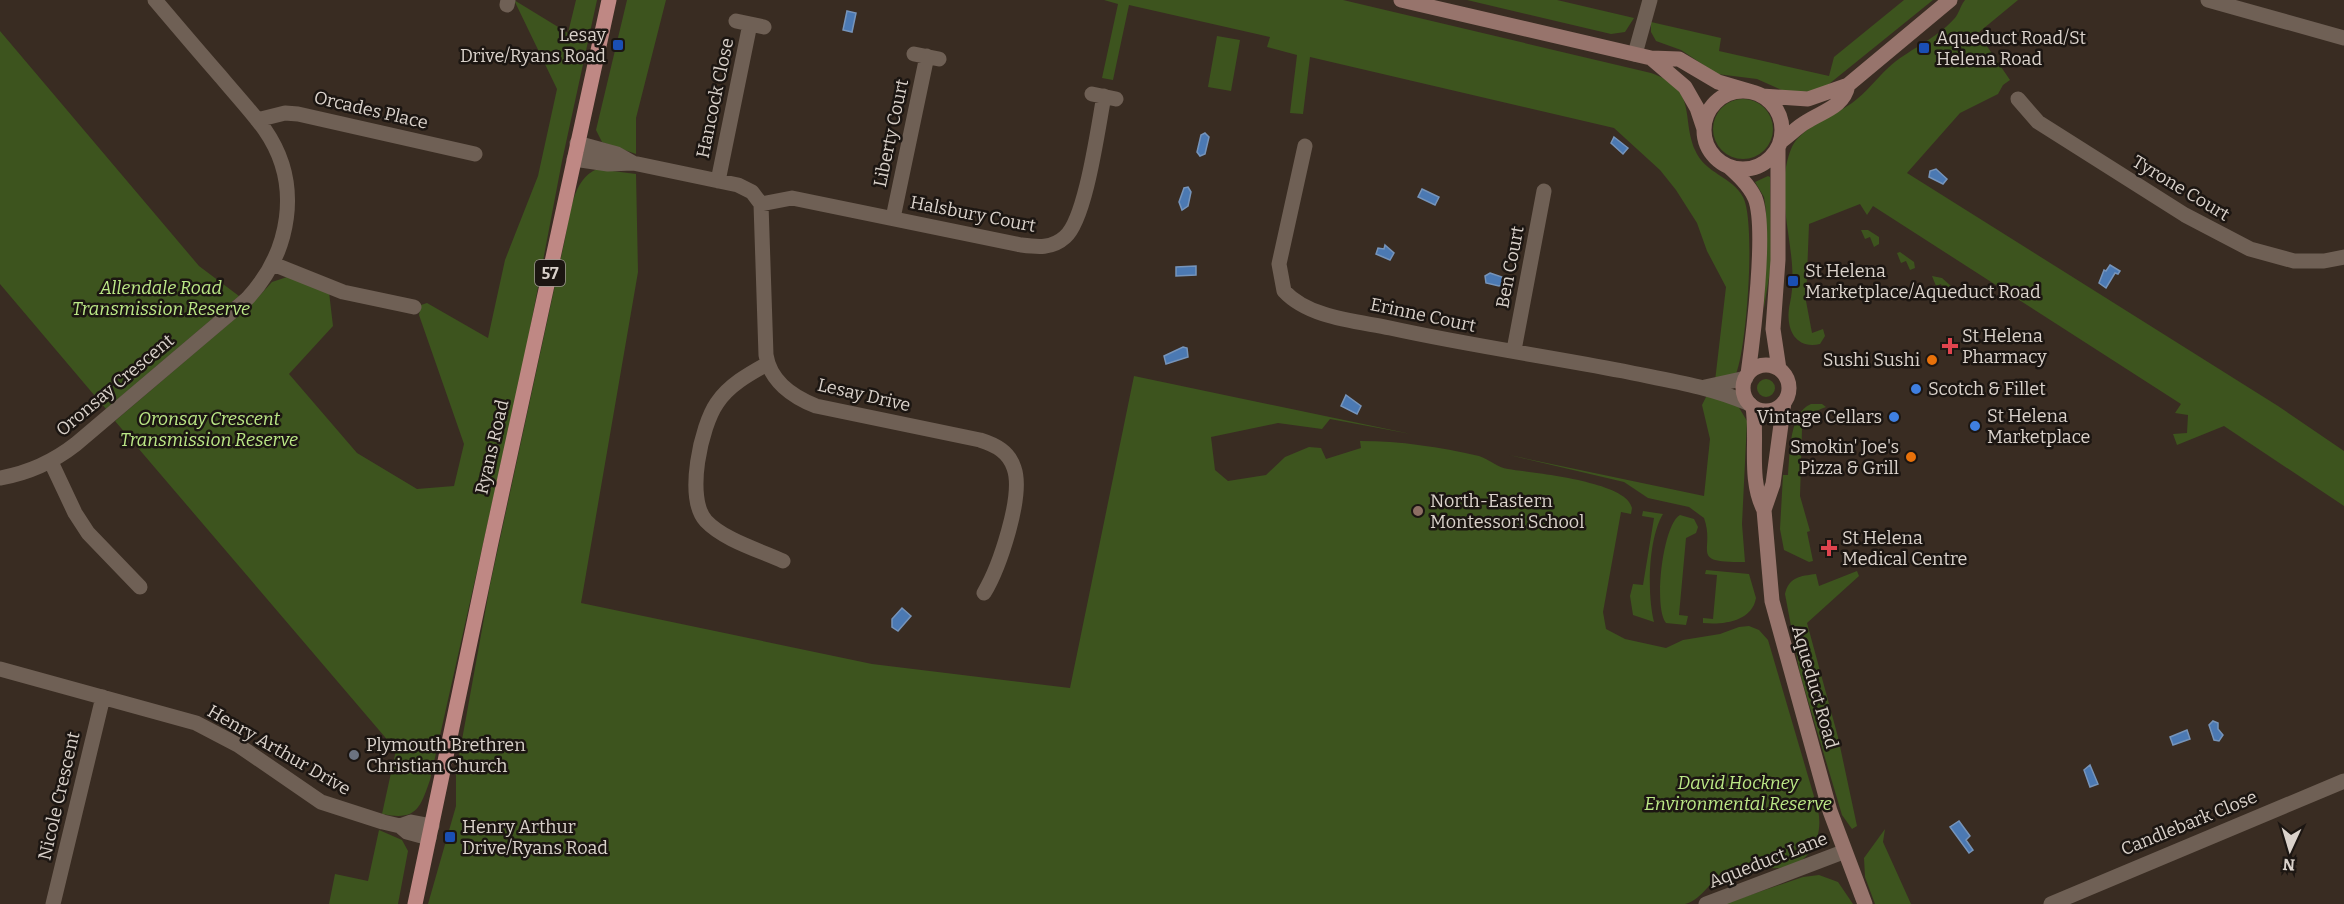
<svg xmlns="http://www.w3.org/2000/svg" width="2344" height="904" viewBox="0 0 2344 904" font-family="Bitter,serif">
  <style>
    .green { fill: #3d541e }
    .water { fill: #4b79b3; stroke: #7694ba; stroke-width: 1.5 }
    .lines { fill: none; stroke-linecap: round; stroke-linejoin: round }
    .minor { stroke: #6f6055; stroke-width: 15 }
    .secondary { stroke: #97746c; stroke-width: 15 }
    .primary { stroke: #bf8884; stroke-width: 15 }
    .transit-dot { fill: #1a4fb4; stroke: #1c1612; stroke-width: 2 }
    .health-dot { fill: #e0444e; stroke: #1c1612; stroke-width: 2 }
    .food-dot { fill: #e8710a; stroke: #1c1612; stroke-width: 2 }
    .shop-dot { fill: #3f7fe0; stroke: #1c1612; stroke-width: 2 }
    .education-dot { fill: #8d6e63; stroke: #1c1612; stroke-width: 2 }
    .worship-dot { fill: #6b7280; stroke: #1c1612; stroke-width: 2 }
    .labels { text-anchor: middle; stroke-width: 5; stroke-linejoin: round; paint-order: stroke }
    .shield { fill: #1c1612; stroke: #a19a94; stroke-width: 1.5 }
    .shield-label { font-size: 16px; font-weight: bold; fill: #dad2cb }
    .poi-label { font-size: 18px; fill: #dad2cb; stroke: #1c1612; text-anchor: start }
    .street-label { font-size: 18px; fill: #dad2cb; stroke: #1c1612 }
    .park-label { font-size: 18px; font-style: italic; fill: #bce987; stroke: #1c1612 }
  </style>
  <rect width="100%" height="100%" fill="#392c22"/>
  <path class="green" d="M514,0l54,33 8,-33h21l-35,161 -39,205 -93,414c-10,29 -14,41 -48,34l14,-64 -281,-329 136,-116 21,-23 15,-5 42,15 4,34 -44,48 68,79 60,36 37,-3 10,-42 -45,-129 2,-10 6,-2 61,35 17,-78 33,-84 19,-87z
    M627,0h39l-30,118v36l-34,-12 -6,-12z
    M1104,0h239l308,73c47,16 30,44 44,77 10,24 37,26 48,47 13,24 4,150 -7,177l-21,7 11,-94 -19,-36 -10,-28 -21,-33 -16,-20 -46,-42 -304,-71 -7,57 -13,-1 7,-58 -30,-8 3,-10 -141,-32 -16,75 -11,-2 16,-74z
    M1467,0h90l77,18 -9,14 -14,2z
    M1904,0h29l-104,84 -16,8 -29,-1 -27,-12 -40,-5 -36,-24 -25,-9 -5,-9v-10l70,16 -2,13 110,25 5,-19z
    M1965,0h53l-40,33 32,47 -7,5 -5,9 -38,19 -53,60 371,233 66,45v55l-120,-80 -47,19 -4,-11 14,-1 1,-18 -13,-2 6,-9 -308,-198 -6,9 -7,-11 -51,20 -3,77 6,32 11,-4 2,7 -5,8c-28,6 -35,-20 -30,-41 10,-47 -14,-94 -3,-141 2,-8 5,-18 11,-24 14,-15 37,-23 54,-35 14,-10 23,-23 36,-35 19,-18 47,-28 66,-49 5,-5 6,-13 11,-19z
    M0,31l199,235 40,30 -133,113 -106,-125z
    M1217,36l23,4 -9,51 -23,-4z
    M1713 129a30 30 0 1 1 60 0a30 30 0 1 1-60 0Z
    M597,169l39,5 2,98 -57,331 291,61 198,24 64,-312 277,58 -81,-15 -8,10 -44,-6 -67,14 4,33 13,11 38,-6 19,-18 24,-10 12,1 5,11 35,-11 -1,-7c41,0 79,6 119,15 10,3 19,12 29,13 24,4 119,12 124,39l-1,6 -10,-2 -18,100 3,17 19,10 41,9 17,-8 37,-6 19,-7 10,-1 10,4 9,10 50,170c6,27 -8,56 -38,58 -18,1 -34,-4 -51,3 -19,7 -25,28 -44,33h-1257l28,-98v-33l34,-188 75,-346c5,-23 7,-60 32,-70z
    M1768,176l2,1 1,88 -7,43 2,-97 -2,-14 -9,-15z
    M1861,230h7l11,7v7l-5,3 -4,-10 -5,2z
    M1900,252l14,10 1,6 -5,2 -4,-9 -5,2 -4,-10z
    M1932,276l10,2 9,8v5l-6,3 -4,-10 -5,2z
    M1757 388a9 9 0 1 1 18 0a9 9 0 1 1-18 0Z
    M1707,395l31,11 9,15 -5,103 3,38c-58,1 -29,-11 -41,-44l-15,-11 -41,-9 -24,-16 -115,-27 195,41 6,-57 -8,-34z
    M1811,404h11l4,3c-13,5 -20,9 -24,22l-2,67 10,35 -3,1 6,29 -4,1 -25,-12 -4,-21 3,-54h5c2,-21 1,-62 23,-71z
    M1643,511l20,3c-15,25 -16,80 -9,108l-21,-7 -3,-19 3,-12 10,1 11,-67 -12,-2z
    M1680,515l14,4 4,8 -2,6 -10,5 -7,77 9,1 -2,9 -20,-2c-13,-16 -3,-99 14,-108z
    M1706,570l43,4 7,24c-4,24 -34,27 -53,25v-5l10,1 4,-44 -12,-1z
    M1857,571l2,5 -52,47 31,114 19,89 -5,3 -10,-14 -42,-141 -15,-80c4,-17 15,-18 31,-20l3,12z
    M1885,829l-2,13 28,62h-36l-10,-27 -1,-19z
    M379,830l23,10 6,11 -10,53h-69l6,-30 33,7z
    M1819,875l19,7 15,22h-129l79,-27z"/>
  <path class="water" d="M847,11l9,2 -4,19 -9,-2z
    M1205,133l4,4 -4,17 -5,2 -3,-4 4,-17z
    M1614,137l14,11 -5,6 -12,-11z
    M1936,169l11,10 -4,5 -14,-7 1,-6z
    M1188,187l3,5 -3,14 -6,4 -3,-8 5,-14z
    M1422,189l17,8 -4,8 -17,-8z
    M1385,245l9,8 -4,7 -14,-6 2,-6 6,1z
    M2110,265l10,6 -2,3 -3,-1 -9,15 -7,-5 5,-13 2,1z
    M1196,266v9l-20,1v-9z
    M1490,273l12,4 2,7 -5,2 -13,-3 -1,-7z
    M1183,347l4,1 1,9 -22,7 -2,-8z
    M1346,395l15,11 -4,8 -16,-8z
    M902,608l9,8 -13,15 -6,-4v-8z
    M2213,721l5,2v6l5,6 -4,6 -5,-1 -5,-15z
    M2187,730l3,9 -17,6 -3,-8z
    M2090,765l8,19 -8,3 -6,-17z
    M1959,821l11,15 -4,4 7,10 -4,3 -19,-26z"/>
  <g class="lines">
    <path class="minor" d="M2208,0l136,38
      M507,5l1,-5
      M736,21l28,6
      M914,54l25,5
      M1635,54l15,-54
      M1092,94l24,5
      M2018,99l20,23 147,93 65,34 44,12h30l20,-4
      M257,120l28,-7 13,1 177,40
      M577,143l40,11 16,9
      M1305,146l-26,118 5,27c25,27 72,30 106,37 77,17 155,28 233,43 43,9 86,15 127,33
      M574,159l34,5 25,-1 105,22 14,7 9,12 5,151c4,26 27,42 50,51l164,34c16,5 29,12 34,28 10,28 -15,100 -30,125
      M718,181l32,-157
      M761,204l31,-6 229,47c16,2 31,4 44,-8 21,-18 33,-110 39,-141
      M893,218l34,-162
      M273,264l70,28 71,15
      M1514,350l30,-159
      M767,364c-18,10 -38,21 -50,39 -16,23 -32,95 -11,118 18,19 53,29 77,40
      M1705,387l41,-9
      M51,462l24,51 13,20 52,54
      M0,478c29,-5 53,-16 76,-34l171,-145c43,-46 56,-114 18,-169 -13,-18 -29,-35 -44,-53 -22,-25 -44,-51 -66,-77
      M0,669l196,54 42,22 83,57 62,20 17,4 11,-4 21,4
      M400,826l7,6 22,6
      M53,904l50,-207
      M1706,904l137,-52
      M2051,904l293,-123"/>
    <path class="secondary" d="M1401,0l250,58 28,1 39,23 34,10
      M1651,58l34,29 12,21 7,21
      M1704 130a39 39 0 1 1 78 0a39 39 0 1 1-78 0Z
      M1762,96l46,3 40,-14 102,-85
      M1780,142c9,-6 17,-15 26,-20 17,-11 38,-15 42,-37
      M1778,147v113l-5,69 6,40
      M1728,166c10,9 21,19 27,32 12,30 -2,140 -7,176
      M1743 388a23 23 0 1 1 46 0a23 23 0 1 1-46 0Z
      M1784,402l-11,82 -9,26 8,91 58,210 35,93
      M1753,407c5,33 -5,72 11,103"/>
    <path class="primary" d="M415,904l75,-357 119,-547"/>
  </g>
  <g class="transit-dot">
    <rect x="612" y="39" width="12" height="12" rx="3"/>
    <rect x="1918" y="42" width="12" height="12" rx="3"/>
    <rect x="1787" y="275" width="12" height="12" rx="3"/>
    <rect x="444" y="831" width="12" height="12" rx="3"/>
  </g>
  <g class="health-dot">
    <path d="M1947 337h6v6h6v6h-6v6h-6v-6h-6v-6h6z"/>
    <path d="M1826 539h6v6h6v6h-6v6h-6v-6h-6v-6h6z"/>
  </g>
  <g class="food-dot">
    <circle cx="1932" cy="360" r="6"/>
    <circle cx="1911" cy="457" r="6"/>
  </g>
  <g class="shop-dot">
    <circle cx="1916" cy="389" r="6"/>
    <circle cx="1894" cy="417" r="6"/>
    <circle cx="1975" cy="426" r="6"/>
  </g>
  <circle class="education-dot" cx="1418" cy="511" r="6"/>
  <circle class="worship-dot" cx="354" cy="755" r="6"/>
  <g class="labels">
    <rect class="shield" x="535" y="260" width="30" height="26" rx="4.5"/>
    <g class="shield-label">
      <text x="550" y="279">57</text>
    </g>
    <g class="poi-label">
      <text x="606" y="41" text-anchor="end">Lesay<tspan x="606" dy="21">Drive/Ryans Road</tspan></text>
      <text x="1936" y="44">Aqueduct Road/St<tspan x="1936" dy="21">Helena Road</tspan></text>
      <text x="1805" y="277">St Helena<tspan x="1805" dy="21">Marketplace/Aqueduct Road</tspan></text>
      <text x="1962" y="342">St Helena<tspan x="1962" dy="21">Pharmacy</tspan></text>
      <text x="1920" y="366" text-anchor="end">Sushi Sushi</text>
      <text x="1928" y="395">Scotch &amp; Fillet</text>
      <text x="1987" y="422">St Helena<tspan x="1987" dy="21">Marketplace</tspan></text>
      <text x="1882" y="423" text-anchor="end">Vintage Cellars</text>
      <text x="1899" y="453" text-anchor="end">Smokin' Joe's<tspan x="1899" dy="21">Pizza &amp; Grill</tspan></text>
      <text x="1430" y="507">North-Eastern<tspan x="1430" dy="21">Montessori School</tspan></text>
      <text x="1842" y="544">St Helena<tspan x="1842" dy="21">Medical Centre</tspan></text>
      <text x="366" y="751">Plymouth Brethren<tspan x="366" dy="21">Christian Church</tspan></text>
      <text x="462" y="833">Henry Arthur<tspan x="462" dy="21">Drive/Ryans Road</tspan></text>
    </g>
    <g class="street-label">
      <text transform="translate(715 98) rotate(-78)" y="6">Hancock Close</text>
      <text transform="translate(371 110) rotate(13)" y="6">Orcades Place</text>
      <text transform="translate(891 133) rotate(-78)" y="6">Liberty Court</text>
      <text transform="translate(2181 188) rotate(31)" y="6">Tyrone Court</text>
      <text transform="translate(973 214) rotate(11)" y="6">Halsbury Court</text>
      <text transform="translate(1510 267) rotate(-79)" y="6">Ben Court</text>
      <text transform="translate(1423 315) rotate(12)" y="6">Erinne Court</text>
      <text transform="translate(115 385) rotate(-40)" y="6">Oronsay Crescent</text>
      <text transform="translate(864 395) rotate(13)" y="6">Lesay Drive</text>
      <text transform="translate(492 447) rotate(-77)" y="6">Ryans Road</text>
      <text transform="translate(1815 687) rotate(74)" y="6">Aqueduct Road</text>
      <text transform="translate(279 750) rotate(30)" y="6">Henry Arthur Drive</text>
      <text transform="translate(59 796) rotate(-77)" y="6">Nicole Crescent</text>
      <text transform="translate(2189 823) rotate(-22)" y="6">Candlebark Close</text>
      <text transform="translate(1768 860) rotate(-21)" y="6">Aqueduct Lane</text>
    </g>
    <g class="park-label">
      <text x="161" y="294">Allendale Road<tspan x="161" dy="21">Transmission Reserve</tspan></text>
      <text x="209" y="425">Oronsay Crescent<tspan x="209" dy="21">Transmission Reserve</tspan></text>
      <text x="1738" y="789">David Hockney<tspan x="1738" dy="21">Environmental Reserve</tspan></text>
    </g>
  </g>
  <g transform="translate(2290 850) rotate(184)" stroke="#1c1612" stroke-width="4.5" paint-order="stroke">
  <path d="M0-4.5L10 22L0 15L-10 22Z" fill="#dad2cb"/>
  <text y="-9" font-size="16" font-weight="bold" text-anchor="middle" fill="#dad2cb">N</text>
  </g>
</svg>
